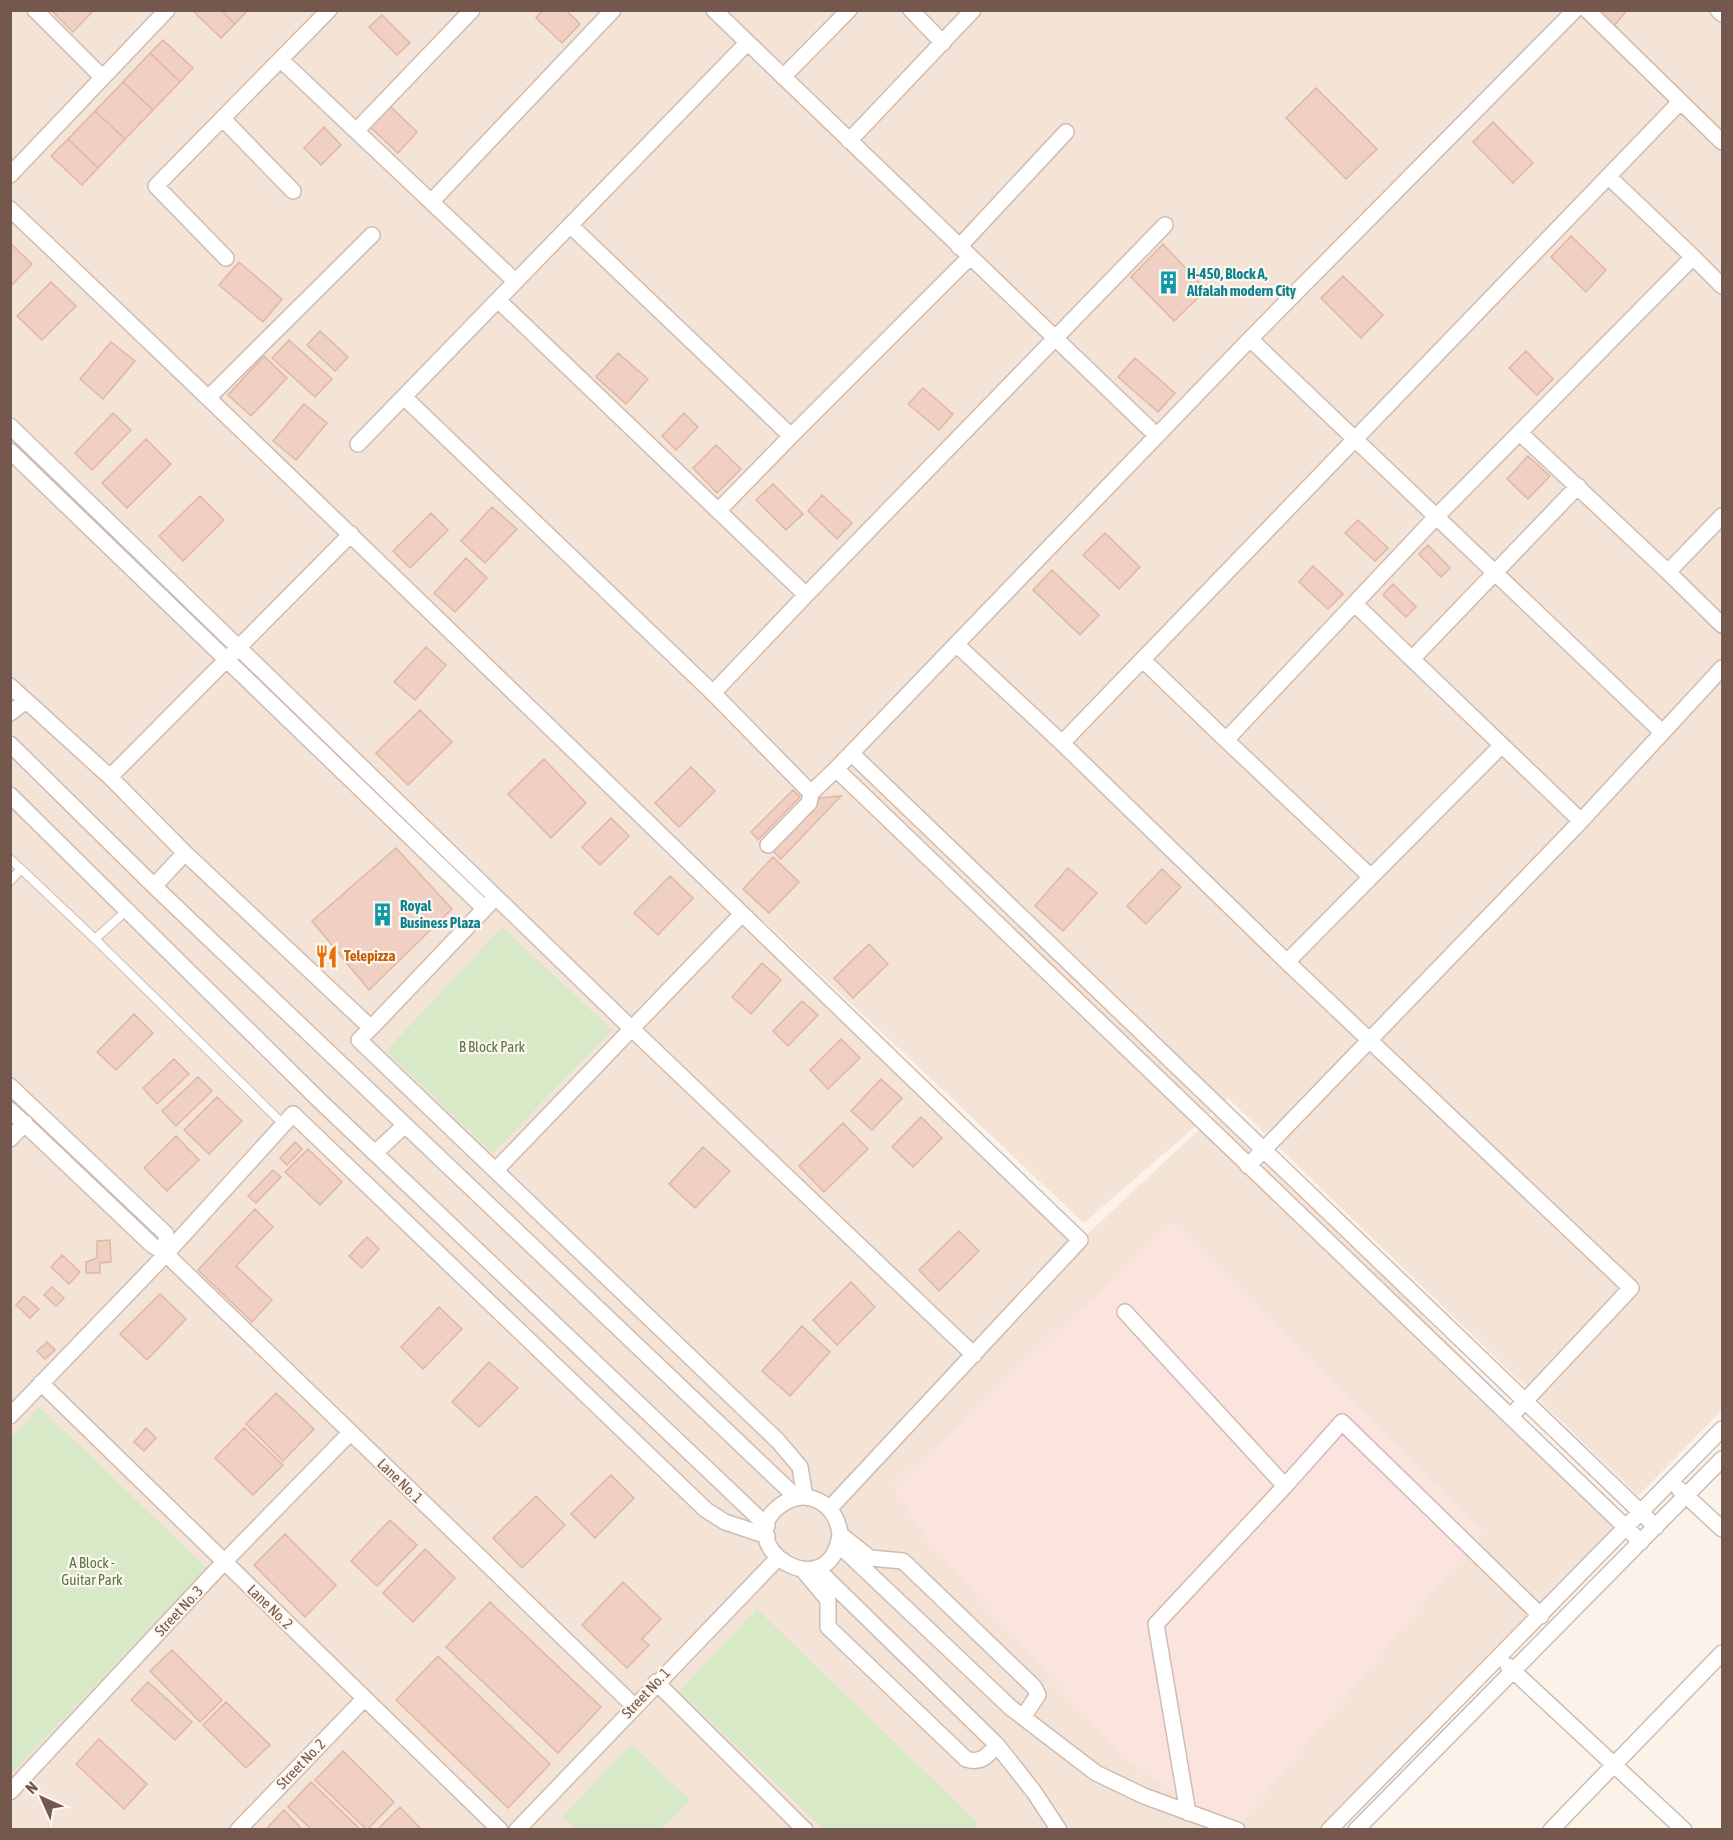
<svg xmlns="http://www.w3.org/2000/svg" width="1733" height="1840" viewBox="0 0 1733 1840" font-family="'Asap Condensed',sans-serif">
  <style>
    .residential { fill: #f3e4d7 }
    .commercial { fill: #fbe4dd }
    .green { fill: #d8e9c7 }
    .building { fill: #efd0c2; stroke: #e1b6a3; stroke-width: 1.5 }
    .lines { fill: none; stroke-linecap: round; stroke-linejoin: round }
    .lane-casing { stroke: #cfbcb1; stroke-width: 10 }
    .street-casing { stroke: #cfbcb1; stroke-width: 18 }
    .lane { stroke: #fff; stroke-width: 8 }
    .street { stroke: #fff; stroke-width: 15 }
    .labels { text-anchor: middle; stroke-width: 4.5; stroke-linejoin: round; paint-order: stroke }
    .culture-label { font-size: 15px; font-weight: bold; fill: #0d838f; stroke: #fef7ef; text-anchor: start }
    .food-label { font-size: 15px; font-weight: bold; fill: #c56008; stroke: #fef7ef; text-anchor: start }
    .park-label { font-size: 15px; fill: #5a7946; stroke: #fef7ef }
    .street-label { font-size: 15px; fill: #75584d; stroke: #fef7ef }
  </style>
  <rect width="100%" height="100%" fill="#fbf3e9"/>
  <path class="residential" d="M11,11h159l-159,165z
    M178,11h1544v1399l-84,86 -410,-398 -144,125 -329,-310 -744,-716 -1,-14z
    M10,209l1071,1031 141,-132 403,418 -291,303h-1323z"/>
  <path class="commercial" d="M1173,1223l310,308 -245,295 -73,-40 -41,-28 -199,-221 -31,-50z"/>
  <path class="green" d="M502,927l110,103 -119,123 -107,-102z
    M39,1407l168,161 -196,206v-337z
    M757,1609l221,214 -2,6h-152l-145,-138z
    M631,1744l59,56 -29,29h-85l-14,-12z"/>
  <path class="building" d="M51,10h43l-21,22z
    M192,10h29l14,14 -14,14z
    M221,10h27l-13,14z
    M543,10h23l14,14 -18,19 -26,-25z
    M1600,10h27l-13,16 -16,-14z
    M382,15l28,28 -13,12 -28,-28z
    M163,40l30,28 -13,14 -30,-29z
    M150,53l30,29 -27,28 -30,-28z
    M123,82l30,28 -28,29 -30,-28z
    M1316,88l61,61 -31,30 -60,-61z
    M390,106l27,26 -19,21 -28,-26z
    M95,111l30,28 -27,29 -30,-29z
    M1493,122l40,41 -20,20 -40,-41z
    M324,127l17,18 -20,20 -17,-17z
    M68,139l30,29 -16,17 -31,-29z
    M1571,236l35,34 -20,22 -35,-35z
    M11,244l21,20 -22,23v-42z
    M1163,244l43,46 -32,31 -43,-44z
    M239,262l43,37 -19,23 -44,-37z
    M1343,276l40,39 -22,23 -40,-40z
    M51,282l25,24 -34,34 -25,-24z
    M320,331l28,26 -13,14 -28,-26z
    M289,340l43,39 -17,18 -43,-39z
    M111,342l24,19 -32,38 -23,-20z
    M1526,351l27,28 -16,16 -28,-27z
    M618,353l30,26 -22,25 -30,-27z
    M264,356l23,22 -36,38 -23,-21z
    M1135,358l40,35 -17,19 -40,-35z
    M923,388l30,26 -14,16 -31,-26z
    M304,404l23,19 -31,37 -23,-19z
    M113,413l18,17 -39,40 -17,-17z
    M684,413l14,14 -22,23 -14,-14z
    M146,439l25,25 -44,44 -25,-25z
    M716,445l25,24 -24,24 -24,-25z
    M1528,456l22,20 -22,23 -21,-20z
    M773,484l30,30 -17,16 -30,-30z
    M822,495l30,28 -15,16 -29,-28z
    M200,496l24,24 -41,41 -24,-25z
    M492,507l25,22 -32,34 -24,-22z
    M431,513l17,17 -38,38 -17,-17z
    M1358,520l30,28 -13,13 -30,-28z
    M1105,533l35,34 -21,22 -36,-34z
    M1428,545l22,23 -9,9 -22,-23z
    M466,558l21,20 -32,34 -21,-19z
    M1313,566l30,28 -15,15 -29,-27z
    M1052,570l47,45 -19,20 -47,-45z
    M1393,584l23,23 -10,10 -23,-22z
    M426,647l20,18 -31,35 -21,-18z
    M420,710l32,32 -44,43 -32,-32z
    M544,759l42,44 -35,35 -43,-44z
    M691,767l24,24 -36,36 -24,-24z
    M793,790l7,7 -42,43 -7,-8z
    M841,796l-60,63 -9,-9 48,-52z
    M611,818l18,18 -29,29 -18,-18z
    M396,848l56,61 -83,81 -57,-69z
    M773,857l26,25 -30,31 -26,-24z
    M1068,868l29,25 -34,38 -28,-25z
    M1162,869l19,18 -35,37 -19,-18z
    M670,876l23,22 -35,37 -24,-22z
    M869,944l19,20 -35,34 -19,-20z
    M762,963l19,17 -30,34 -19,-17z
    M802,1001l16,14 -30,31 -15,-15z
    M134,1014l19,19 -37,37 -19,-18z
    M841,1039l19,19 -32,31 -18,-19z
    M174,1059l15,15 -32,30 -14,-16z
    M198,1077l14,14 -36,35 -14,-15z
    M881,1079l21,19 -30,32 -21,-19z
    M217,1097l25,24 -33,33 -25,-24z
    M921,1117l21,21 -29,29 -21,-20z
    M843,1123l25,26 -44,43 -25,-26z
    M176,1136l23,24 -32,31 -23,-23z
    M295,1142l7,7 -15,16 -7,-7z
    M703,1147l27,24 -35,37 -26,-24z
    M308,1149l34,33 -22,23 -35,-33z
    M273,1170l8,7 -25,26 -8,-7z
    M255,1209l18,18 -37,39 36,34 -20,22 -54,-52z
    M959,1231l20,20 -40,40 -20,-21z
    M367,1237l12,12 -17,19 -13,-12z
    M110,1240l1,22 -11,1v10h-14v-11l11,-4v-17z
    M62,1255l18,17 -11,12 -18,-17z
    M851,1282l24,25 -38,38 -24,-25z
    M52,1287l12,11 -8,8 -12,-11z
    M160,1294l26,25 -39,41 -27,-26z
    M24,1296l15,13 -9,9 -14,-13z
    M439,1307l23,22 -39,40 -22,-22z
    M802,1326l28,26 -40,44 -28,-25z
    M47,1342l8,8 -10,9 -8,-8z
    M489,1362l29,26 -39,39 -27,-25z
    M276,1393l38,36 -31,32 -37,-37z
    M146,1428l10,10 -12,13 -10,-9z
    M244,1428l39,37 -30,30 -38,-37z
    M611,1475l23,23 -39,40 -24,-24z
    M536,1496l29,29 -43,43 -29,-30z
    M390,1520l27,25 -40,41 -26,-25z
    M285,1534l51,51 -31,32 -51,-52z
    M425,1549l30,29 -42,44 -30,-29z
    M623,1582l38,37 -19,20 7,6 -22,23 -45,-43z
    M490,1602l111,105 -43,46 -112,-106z
    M172,1650l50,50 -22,22 -50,-51z
    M438,1656l112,108 -42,44 -112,-108z
    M148,1682l44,40 -17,18 -44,-40z
    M226,1702l44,43 -24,23 -43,-43z
    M99,1739l48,45 -23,25 -48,-45z
    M343,1751l51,51 -27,28 -52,-50z
    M311,1782l50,48h-49l-24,-23z
    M400,1807l22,23h-45z
    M284,1810l19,20h-38z"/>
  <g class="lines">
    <defs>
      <path id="lane" d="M10,859l11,10
        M10,881l11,-12 74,70
        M126,911l-31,28 188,185"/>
      <path id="street" d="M35,10l67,67
        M714,10l443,426
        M911,10l32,33
        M1575,10l-325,329 -414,430 805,773
        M1587,10l135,132
        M1718,10l4,4
        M281,60l234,221
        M783,77l66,-67
        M223,119l70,72
        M357,130l115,-120
        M849,141l124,-131
        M10,175l157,-165
        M1610,178l83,79
        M432,201l181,-191
        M10,209c360,341 713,688 1070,1031l-250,268
        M571,226l220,210 179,-179
        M959,247l107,-115
        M226,258l-70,-72 173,-176
        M498,300l308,295 359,-370
        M1250,339l412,393
        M209,397l163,-162
        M404,397l309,296 98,100 25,-24
        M10,426l622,603 342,326
        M1520,433l148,139 54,-56
        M358,444l389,-401
        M10,451l474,457
        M1578,486l-166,173 169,162
        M718,511l73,-75
        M1668,572l54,53
        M1355,604l57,55
        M956,644l106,99
        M1143,660l83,80
        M10,686l100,91 75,76 186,175 -12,12 419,401 22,26 5,30
        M713,693l93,-98
        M10,713l16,-12
        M10,744l144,142 642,611
        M1502,745l-131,132 -145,-137 210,-223 257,-260 29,29
        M851,753l805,774
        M110,777l241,-243
        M10,795l309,305 448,426
        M768,845l41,-42 2,-10
        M154,886l31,-33
        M1287,962l84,-85
        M371,1028l120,-126
        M10,1086l156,148v20
        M10,1110l142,135 14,9 468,452
        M10,1139l15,-16
        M375,1153l30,-28
        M1248,1166l333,-345 141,-153
        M496,1170l245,-255
        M1125,1312l160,174 -129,138 32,189
        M41,1383l459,447
        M10,1416l156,-162 127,-140 413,396 19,12 42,14
        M1511,1416l120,-128 -344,-326 -225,-219 618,-641
        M1285,1486l57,-64 199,194
        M1679,1489l43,40
        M840,1534c-10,77 -114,10 -59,-29 26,-19 56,-1 59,29l30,24 33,3 131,126 4,8 -15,22
        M838,1544l173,164 85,65 48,23 93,34
        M816,1568l181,177 37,47 25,38
        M803,1570l25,30v27l138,132c15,5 21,-3 31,-14
        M1508,1666l176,164
        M656,1682l149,148
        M10,1792l214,-230 126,-129
        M238,1830l126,-131
        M517,1830l260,-271
        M1329,1830l393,-401
        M1356,1830l366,-371
        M1551,1830l171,-177"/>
    </defs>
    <use href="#lane" class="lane-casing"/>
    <use href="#street" class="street-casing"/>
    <use href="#lane" class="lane"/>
    <use href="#street" class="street"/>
  </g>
  <defs>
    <symbol id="building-bare" viewBox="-9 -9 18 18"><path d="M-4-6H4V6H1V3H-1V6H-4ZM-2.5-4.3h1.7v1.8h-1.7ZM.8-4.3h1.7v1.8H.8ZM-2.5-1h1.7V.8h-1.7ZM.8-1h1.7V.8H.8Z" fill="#0f9aa8" stroke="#fef7ef" stroke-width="2.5" paint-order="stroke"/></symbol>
    <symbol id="restaurant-bare" viewBox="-9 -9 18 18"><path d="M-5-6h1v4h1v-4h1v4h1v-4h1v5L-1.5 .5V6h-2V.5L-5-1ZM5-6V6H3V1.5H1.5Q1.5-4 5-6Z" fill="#e8710a" stroke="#fef7ef" stroke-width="2.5" paint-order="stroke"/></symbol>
  </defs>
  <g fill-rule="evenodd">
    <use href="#building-bare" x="1152" y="266" width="33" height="33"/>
    <use href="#building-bare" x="366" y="898" width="33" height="33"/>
    <use href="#restaurant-bare" x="310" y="940" width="33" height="33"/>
  </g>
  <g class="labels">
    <g class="culture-label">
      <text x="1187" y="279">H-450, Block A,<tspan x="1187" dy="17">Alfalah modern City</tspan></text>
      <text x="400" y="911">Royal<tspan x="400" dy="17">Business Plaza</tspan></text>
    </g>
    <g class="food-label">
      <text x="344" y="961">Telepizza</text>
    </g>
    <g class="park-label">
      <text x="492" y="1052">B Block Park</text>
      <text x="92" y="1568">A Block -<tspan x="92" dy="17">Guitar Park</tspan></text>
    </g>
    <g class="street-label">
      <text transform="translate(400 1481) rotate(44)" y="5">Lane No. 1</text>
      <text transform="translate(270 1607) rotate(44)" y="5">Lane No. 2</text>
      <text transform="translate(179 1611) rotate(-47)" y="5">Street No. 3</text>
      <text transform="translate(646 1693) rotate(-47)" y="5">Street No. 1</text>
      <text transform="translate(301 1764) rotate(-46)" y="5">Street No. 2</text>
    </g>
  </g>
  <rect width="1733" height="1840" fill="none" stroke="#75584d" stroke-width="24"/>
  <g transform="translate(42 1798) rotate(315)" stroke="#fef7ef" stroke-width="4.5" paint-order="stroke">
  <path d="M0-4.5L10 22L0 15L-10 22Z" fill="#75584d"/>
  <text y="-9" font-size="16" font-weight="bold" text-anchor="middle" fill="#75584d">N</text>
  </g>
</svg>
